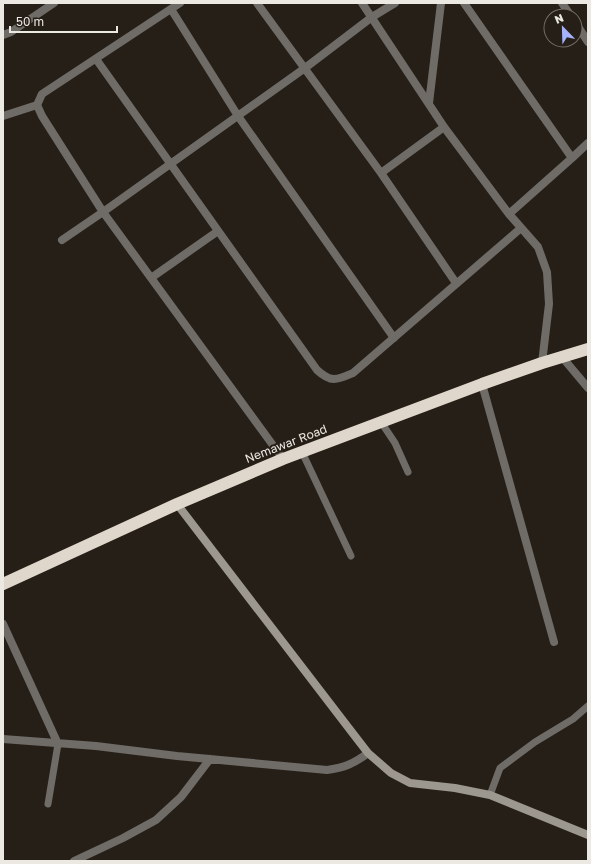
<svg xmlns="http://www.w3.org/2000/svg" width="591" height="864" viewBox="0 0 591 864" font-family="'Golos Text',sans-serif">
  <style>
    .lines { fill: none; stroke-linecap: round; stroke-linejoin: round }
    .lane { stroke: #6f6c67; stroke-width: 7 }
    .street { stroke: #6f6c67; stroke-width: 8 }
    .secondary { stroke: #9c978f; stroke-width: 8 }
    .highway { stroke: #dfd7cb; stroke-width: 12 }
    .labels { text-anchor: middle; stroke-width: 4; stroke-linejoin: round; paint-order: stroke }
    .street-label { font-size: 12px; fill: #ece8e2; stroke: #261f17 }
  </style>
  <rect width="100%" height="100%" fill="#261f17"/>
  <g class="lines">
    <path class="lane" d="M381,422l14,21 13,29
      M302,452l49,104
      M490,795l10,-27 35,-26 38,-23 15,-13
      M48,804l10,-60"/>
    <path class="street" d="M180,3l-138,91 -5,11 5,11 61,96 180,247
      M257,3l124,170 75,110
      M362,3l82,124 65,87 29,33 9,25 2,32 -7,59
      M464,3l108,155
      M562,3l9,13
      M171,9l67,107 156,222
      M575,22l13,20
      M3,35l8,-3 43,-29
      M96,59l221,311c14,13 20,10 36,3l168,-145
      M429,103l12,-100
      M3,116l34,-11
      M381,173l63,-46
      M509,214l63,-56 16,-15
      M62,240l41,-28 202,-144 67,-51 23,-14
      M151,278l67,-47
      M562,357l26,31
      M482,384l72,258
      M3,624l55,120
      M3,739l93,7 81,10 150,14c17,-2 28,-7 41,-17
      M74,861l49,-23 33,-18 25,-23 29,-38"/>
    <path class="secondary" d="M177,504l174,227 17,22 23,20 19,10 45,5 35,7 98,40"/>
    <path class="highway" d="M3,584l174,-80 106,-45 199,-75 60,-21 46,-14"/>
  </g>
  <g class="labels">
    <g class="street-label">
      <text transform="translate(286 444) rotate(-21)" y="4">Nemawar Road</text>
    </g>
  </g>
  <rect width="591" height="864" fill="none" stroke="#ece8e2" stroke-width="8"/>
  <g transform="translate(563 28) rotate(337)"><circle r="19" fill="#261f17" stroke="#756f68"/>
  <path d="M0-3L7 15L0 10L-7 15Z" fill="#a5b1fc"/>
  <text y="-6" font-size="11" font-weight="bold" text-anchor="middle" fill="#ece8e2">N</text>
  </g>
  <path d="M10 26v6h107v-6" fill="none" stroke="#ece8e2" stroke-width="2"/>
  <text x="16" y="26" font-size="12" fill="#ece8e2" stroke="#261f17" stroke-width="3" paint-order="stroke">50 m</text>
</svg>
